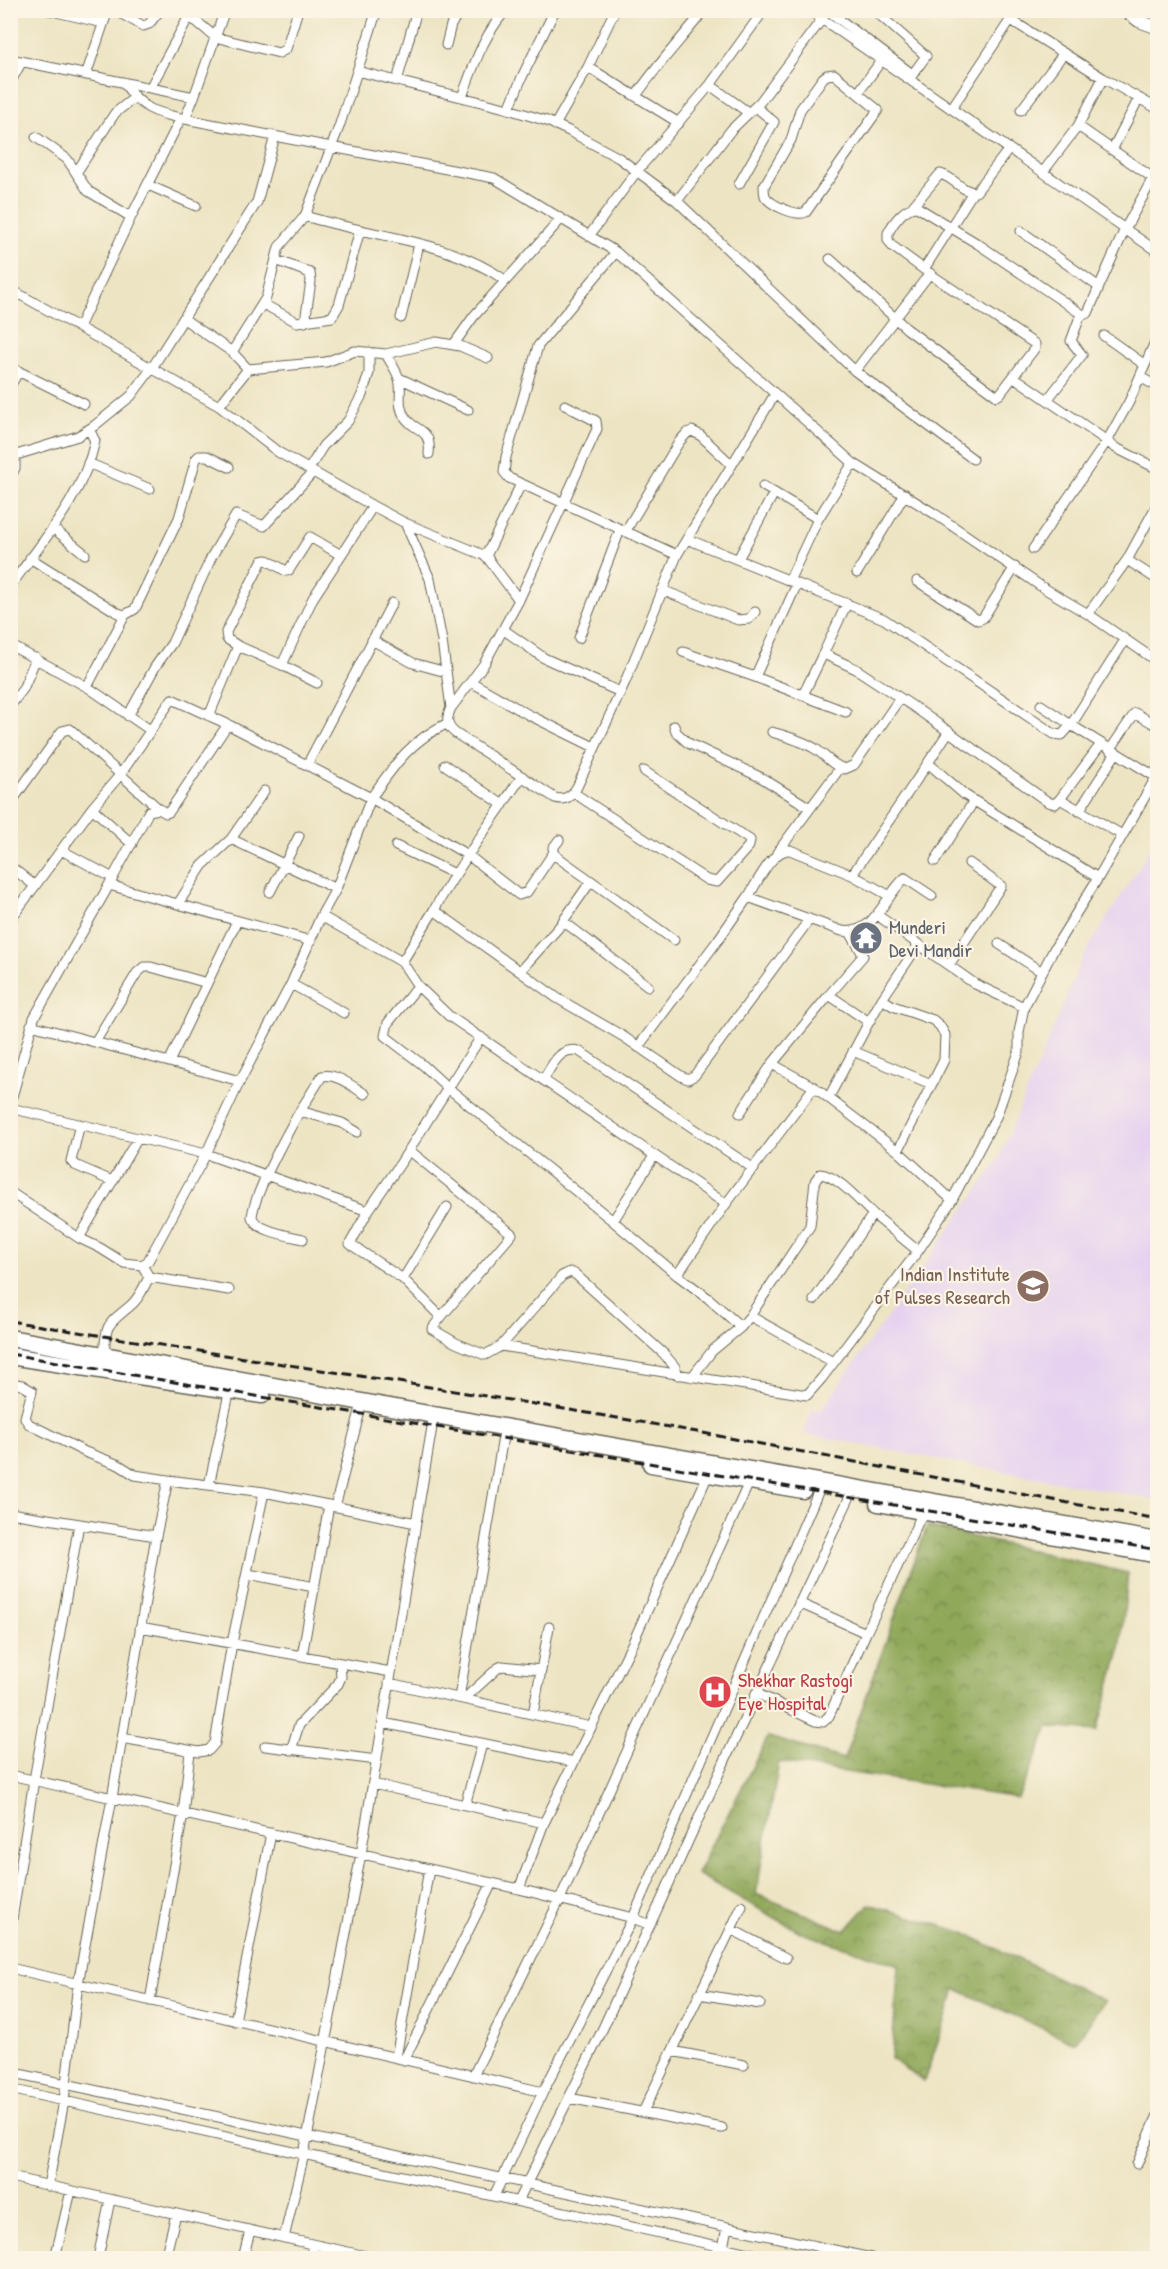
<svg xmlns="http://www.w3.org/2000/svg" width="1168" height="2269" viewBox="0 0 1168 2269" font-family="'Patrick Hand',sans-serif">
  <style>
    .built { fill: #e6d2f0 }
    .forest { fill: url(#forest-crowns); stroke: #56623b; stroke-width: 1.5 }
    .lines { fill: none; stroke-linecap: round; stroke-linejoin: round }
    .street-casing { stroke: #656256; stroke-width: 11 }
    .secondary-casing { stroke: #656256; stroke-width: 14 }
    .highway-casing { stroke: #656256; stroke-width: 19 }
    .street { stroke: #fff; stroke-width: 9 }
    .secondary { stroke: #fff; stroke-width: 12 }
    .highway { stroke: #fff; stroke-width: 16 }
    .rail { stroke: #1c1c1c; stroke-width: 3; stroke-dasharray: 9 4.5; stroke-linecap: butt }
    .labels { text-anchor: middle; stroke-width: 4.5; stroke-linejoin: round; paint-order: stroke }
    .worship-label { font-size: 20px; fill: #5b616d; stroke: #fcf5e5; text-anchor: start }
    .education-label { font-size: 20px; fill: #785e54; stroke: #fcf5e5; text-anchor: end }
    .health-label { font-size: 20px; fill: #be3a42; stroke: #fcf5e5; text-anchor: start }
  </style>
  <defs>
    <pattern id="forest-crowns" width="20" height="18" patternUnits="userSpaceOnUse" patternTransform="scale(1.5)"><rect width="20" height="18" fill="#90a85a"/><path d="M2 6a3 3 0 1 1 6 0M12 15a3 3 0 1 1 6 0" fill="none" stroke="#75884a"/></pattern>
  </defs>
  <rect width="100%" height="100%" fill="#fcf5e5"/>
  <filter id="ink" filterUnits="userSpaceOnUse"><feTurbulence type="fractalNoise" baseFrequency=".0167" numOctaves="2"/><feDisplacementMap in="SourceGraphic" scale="12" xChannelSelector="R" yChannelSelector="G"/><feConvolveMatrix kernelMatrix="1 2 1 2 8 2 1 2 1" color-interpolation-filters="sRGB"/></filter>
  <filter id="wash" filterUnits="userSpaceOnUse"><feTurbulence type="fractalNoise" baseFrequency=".008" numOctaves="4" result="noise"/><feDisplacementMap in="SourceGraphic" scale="24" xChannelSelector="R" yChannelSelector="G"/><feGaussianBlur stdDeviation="1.35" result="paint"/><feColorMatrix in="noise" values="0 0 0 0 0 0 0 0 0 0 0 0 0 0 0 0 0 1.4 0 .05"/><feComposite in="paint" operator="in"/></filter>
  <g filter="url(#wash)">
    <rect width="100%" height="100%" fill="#ede4c3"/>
    <path class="built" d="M1157,838v662l-353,-66 8,-25 9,1 176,-247 87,-208z"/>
    <path class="forest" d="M927,1526l201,47 -8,78 -23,80 -48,-4 -31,71 -239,-36 -23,132 89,37 24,-27 93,28 143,69 -30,42 -119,-54 -32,92 -33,-22 8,-94 -97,-32 -105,-59 71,-137 76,22z"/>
  </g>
  <g filter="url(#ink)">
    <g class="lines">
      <defs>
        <path id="street" d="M48,10l55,13
          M115,10l28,16 6,-2 11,-14
          M643,10h1
          M809,10l349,242
          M827,10l85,64
          M874,10l52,46 -16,22
          M1011,20l92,58 55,31
          M446,45l5,-20 9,-15
          M10,59l184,38 -9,22 309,59 122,74 237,211 82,51 107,73 46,27 70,48
          M588,67l91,56
          M357,71l148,37 42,13 22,10 50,27 58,43 178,170 118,88
          M834,74l44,36 -72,102c-9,5 -36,-7 -41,-16 -1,-4 -1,-7 -1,-10l27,-46 9,-30 23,-32 4,-3z
          M86,75l22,-65
          M1103,78l-25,48 75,52 5,-7
          M397,81l20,-71
          M123,82c20,28 30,30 62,37
          M10,83l12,-22
          M710,85l39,28
          M150,88l37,-68 3,-1 6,2 19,16 64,16 7,-4 12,-39
          M858,93l23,-32
          M636,96c18,-27 41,-52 62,-78
          M194,97l31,-87
          M462,97c12,-32 21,-61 44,-87
          M509,109l13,-32 33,-67
          M951,109l66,-99
          M1021,110l43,-57
          M555,125l33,-58 27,-57
          M36,137l31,22 21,32 43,26
          M1112,150l27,-52
          M1043,172l35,-46
          M76,173l39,-60 19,-15
          M739,184l35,-62 -18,-15
          M148,185l48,21
          M677,201l54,-71 29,-28 62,-83
          M913,206l27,-32c14,3 21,18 36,18l33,-43
          M305,216c67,21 142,23 200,64
          M1021,231l78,56 26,-58 28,-51
          M589,236l48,-65 73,-86 54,-75
          M616,252l-78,94 -32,111 -2,15 5,6 168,77
          M830,259l77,70 90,67 3,-2 35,-46v-4l-102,-68 -41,-30 -4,-6v-7c5,-10 17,-27 29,-26l61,37 105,71 5,-2 11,-26
          M276,260l34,13 1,8 -6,41
          M924,269l49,-77
          M10,289l209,117 59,46 95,54 32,17 81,33 33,44
          M263,304l34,18 35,-5 7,-12 21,-75
          M401,318l18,-74
          M184,319l48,33
          M79,327l52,-110 50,-99
          M1104,336l41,29
          M454,344l20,-28 87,-97
          M386,354c4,8 11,17 13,25 4,13 -3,25 6,38 9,15 27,10 24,37
          M10,367l74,37
          M248,369l78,-7 29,-11 31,3 50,-12 24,4 28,12
          M855,371l75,-98
          M1014,377l93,64 7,6 44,22
          M1140,377l18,10
          M399,378l69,32
          M10,386l9,-15
          M1048,399l34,-44 -11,-14 10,-27
          M565,405l31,16 1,8 -78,171 -35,64 -33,44c-5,10 -5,18 4,25l100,65c10,3 17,-2 22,-11l48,-105 52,-127 98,-161
          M219,406l29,-37 -16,-17 34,-54 13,-51 26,-31 34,-89 38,-117
          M10,457l68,-21 16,-10 37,-30 21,-28 105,-166 18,-66
          M88,463l62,26
          M309,469l14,-23 25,-25 14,-26 7,-22v-21
          M10,478l5,-10v-12
          M763,486l55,33
          M405,523l25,56 12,62 9,67
          M53,528l32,26
          M625,532l54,-90 8,-9 5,-2 8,4 32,30
          M687,539l197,80 170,115 8,1 9,-10 85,52
          M1033,549l74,-108 22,-39 29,-67
          M486,556l35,-72
          M30,558l88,55 7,2 10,-6 44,-91 17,-59 3,-3h8l22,11
          M738,559l36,-66
          M1127,560l31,20
          M857,573l48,-79
          M789,581l29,-62 35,-56
          M917,581l61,39 5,-2 32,-51
          M12,584c32,-45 71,-88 83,-143l-6,-12
          M797,584l-42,93 91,35
          M662,590l76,30 11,-1 6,-7
          M847,603l-23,49 2,3 30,14 58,38 134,95 7,2 5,-5 62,36
          M1088,614l39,-54 31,-57
          M504,630l40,28 76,34
          M579,638l41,-108
          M372,640l41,23 33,9
          M10,645l79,43 61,42
          M238,646l-11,-7 -1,-7 36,-71 5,-1 19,11 3,-1 21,-33 31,18
          M683,652l72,25
          M282,665l35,18
          M471,682l58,33 65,32
          M87,687l38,-72
          M803,695l21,-43
          M1041,705l30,20 54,-85
          M10,706l13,-17 13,-31
          M128,716l27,-49 17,-24 40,-87 24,-41 28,11 49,-54
          M209,716l29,-70 44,19 31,-67 60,-92
          M448,723c-38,18 -53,41 -77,75l98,58 50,39 8,-3 27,-40
          M674,726l2,6 12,11 74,35 48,30
          M772,732c16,5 32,9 45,18 10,7 16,16 28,19l9,-4 46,-67
          M1110,750l25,-37 23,13
          M928,763l21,-32
          M307,765l85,-162
          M445,765l58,40
          M574,793l133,87 10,2 32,-36 1,-6 -106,-69
          M1060,799l41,-55
          M10,804l49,-69 3,-4 8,-2 89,80
          M92,808l40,36
          M1079,811l37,-58
          M231,839l33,-48
          M559,840l-6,8 3,8 118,84
          M396,846l59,28
          M61,850l52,28
          M777,853l63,-85
          M935,861l39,-60
          M10,866l25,20
          M852,875l38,21
          M1098,878l60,-104
          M109,885l40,-74 10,-2 7,4 3,-1 59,-88
          M270,892l29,-56
          M178,904l24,-38 29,-27 105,50
          M434,910c26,-47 59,-90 88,-134
          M877,915l98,69 49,23
          M321,916l81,46 32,-52 123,88 67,39 57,39 7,3 7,-4 114,-155
          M10,920l82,-112 28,-33 52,-76 53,24 146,75 -35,91 -15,27 -30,68 -51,97 -34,73 -196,-46
          M563,921l85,65
          M999,944l43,28
          M402,962l16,24 31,30 277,188
          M949,965l52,-79 -32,-23
          M520,971l39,-44 32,-46
          M291,984l53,29
          M418,986l-30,37 -3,13 38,29 25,23 33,-51
          M829,995l34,-39 -2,-5 -11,-19
          M882,999l11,7 40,14 7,6 5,9 -1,25 -46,91
          M869,1022l13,-23 37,-55
          M31,1025l209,56
          M95,1042l42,-69 7,-6h7l56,16
          M638,1047l80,-107 30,-43
          M853,1051l78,33
          M169,1062l68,-141
          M543,1080c9,-14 16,-34 36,-29l175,118
          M814,1087l-42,-23 57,-69 40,27 -40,75
          M10,1104l24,-86 75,-133 202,56
          M300,1111l22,-35c15,-3 31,11 43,18
          M740,1113l32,-49
          M80,1124l-9,37 4,4 37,16
          M409,1150l103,84 -71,83
          M10,1192l69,46 21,10 24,15 18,2 7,12 80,13
          M613,1221l41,-65
          M79,1238l59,-100
          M303,1239c-13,-3 -47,-8 -51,-22 2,-23 35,-84 48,-106l42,12 15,9
          M918,1251l34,-51
          M142,1265l6,-4 58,-107 162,57
          M677,1275l-64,-54 -165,-133 -46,73 -34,50 -18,33 53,35 38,38 -9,12 24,14 29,12 16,-9 61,-70 8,-4 5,2 89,80 11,13 3,8
          M403,1279l44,-72
          M750,1316l83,46
          M741,1327l-33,-29 -31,-23 49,-71 88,-117 84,64 54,49 44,-83 23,-65v-20l5,-25 30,-58 44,-71 -133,-83 -37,-32 -76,112 -62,-25c-17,-2 -33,33 -42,47l94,34c33,5 43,-36 63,-53l27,18
          M501,1346l306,49 15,-17 96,-127 -45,-37
          M104,1355c2,-32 3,-30 26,-49 9,-7 14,-19 19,-29
          M692,1377l20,-26 29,-24 9,-11 60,-90 5,-45 5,-7c17,1 40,28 53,40l-59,86
          M10,1383l12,2 10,6 -7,27 4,6 56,28 34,13 16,10 33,5
          M209,1485l21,-96
          M335,1507l25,-96
          M10,1513l146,23
          M248,1574l66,13
          M799,1603l67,30 57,-121
          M140,1627l251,45
          M302,1656l27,-151
          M389,1683l202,44
          M756,1693l59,28 8,1 6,-6 37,-83
          M459,1698l44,-261
          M464,1699l34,-31 4,-2 39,4
          M533,1714l16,-87
          M383,1723l191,39
          M122,1738l77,14 10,-2 6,-7 17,-100 32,-151
          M265,1746l112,14
          M291,1750l8,-25 39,-41 3,-7 -1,-14
          M10,1775l509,114 114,29 17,7
          M373,1784l171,39
          M465,1805l17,-61
          M519,1889l25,-66 90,-183 74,-165
          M731,1929l55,29
          M10,1932l24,-152 45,-256
          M10,1968l533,124
          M699,1994l61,10
          M150,2001l33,-187 7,-62
          M235,2021l36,-188
          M672,2051l72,14
          M396,2058l33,-189
          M404,2060l88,-177
          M10,2072l861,186
          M473,2076l87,-177 191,-421
          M10,2089l762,169
          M569,2098l153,30
          M643,2112l99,-206
          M1137,2164l21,-49
          M10,2177l365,81
          M48,2186l16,-85 14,-117 34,-186 44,-262 12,-56 96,12 152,31
          M494,2196l49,-104 90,-174 189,-435
          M518,2201l80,-162 129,-283 127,-268
          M284,2238l20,-84 57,-300 73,-439
          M55,2258l16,-67
          M98,2258l12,-58
          M165,2258l11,-44
          M243,2258l7,-27
          M310,2258l3,-13
          M721,2258l6,-31"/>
        <path id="secondary" d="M1124,10l15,11 19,7
          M1148,10l10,5"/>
        <path id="highway" d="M10,1338l424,77 724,126
          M10,1356l252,39
          M651,1464l152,26
          M878,1503l280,52"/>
      </defs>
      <use href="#street" class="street-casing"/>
      <use href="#secondary" class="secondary-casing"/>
      <use href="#highway" class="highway-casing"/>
      <use href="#street" class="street"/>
      <use href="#secondary" class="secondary"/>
      <use href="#highway" class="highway"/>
      <path class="rail" d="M10,1321c222,36 444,68 665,107 161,29 321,63 483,91
        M10,1354l1148,196"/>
    </g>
  </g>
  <defs>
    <symbol id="temple-disc" viewBox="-11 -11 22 22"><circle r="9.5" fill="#6b7280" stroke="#fcf5e5"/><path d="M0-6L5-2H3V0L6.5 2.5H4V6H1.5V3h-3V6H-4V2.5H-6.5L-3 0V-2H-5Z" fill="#fff"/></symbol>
    <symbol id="university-disc" viewBox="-11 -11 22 22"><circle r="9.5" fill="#8d6e63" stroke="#fcf5e5"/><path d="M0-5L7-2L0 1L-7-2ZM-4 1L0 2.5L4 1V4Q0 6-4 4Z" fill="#fff"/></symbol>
    <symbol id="hospital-disc" viewBox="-11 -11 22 22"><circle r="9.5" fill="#e0444e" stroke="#fcf5e5"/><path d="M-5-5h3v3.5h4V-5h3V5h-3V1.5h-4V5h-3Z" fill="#fff"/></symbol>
  </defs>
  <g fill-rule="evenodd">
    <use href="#temple-disc" x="847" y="919" width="38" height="38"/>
    <use href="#university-disc" x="1014" y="1267" width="38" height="38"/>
    <use href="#hospital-disc" x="696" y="1673" width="38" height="38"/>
  </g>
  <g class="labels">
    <g class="worship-label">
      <text x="889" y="934">Munderi<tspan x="889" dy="23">Devi Mandir</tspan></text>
    </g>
    <g class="education-label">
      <text x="1010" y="1281">Indian Institute<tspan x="1010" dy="23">of Pulses Research</tspan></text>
    </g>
    <g class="health-label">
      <text x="738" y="1687">Shekhar Rastogi<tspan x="738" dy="23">Eye Hospital</tspan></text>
    </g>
  </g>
  <rect width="1168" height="2269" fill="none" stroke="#fcf5e5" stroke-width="36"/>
</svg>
